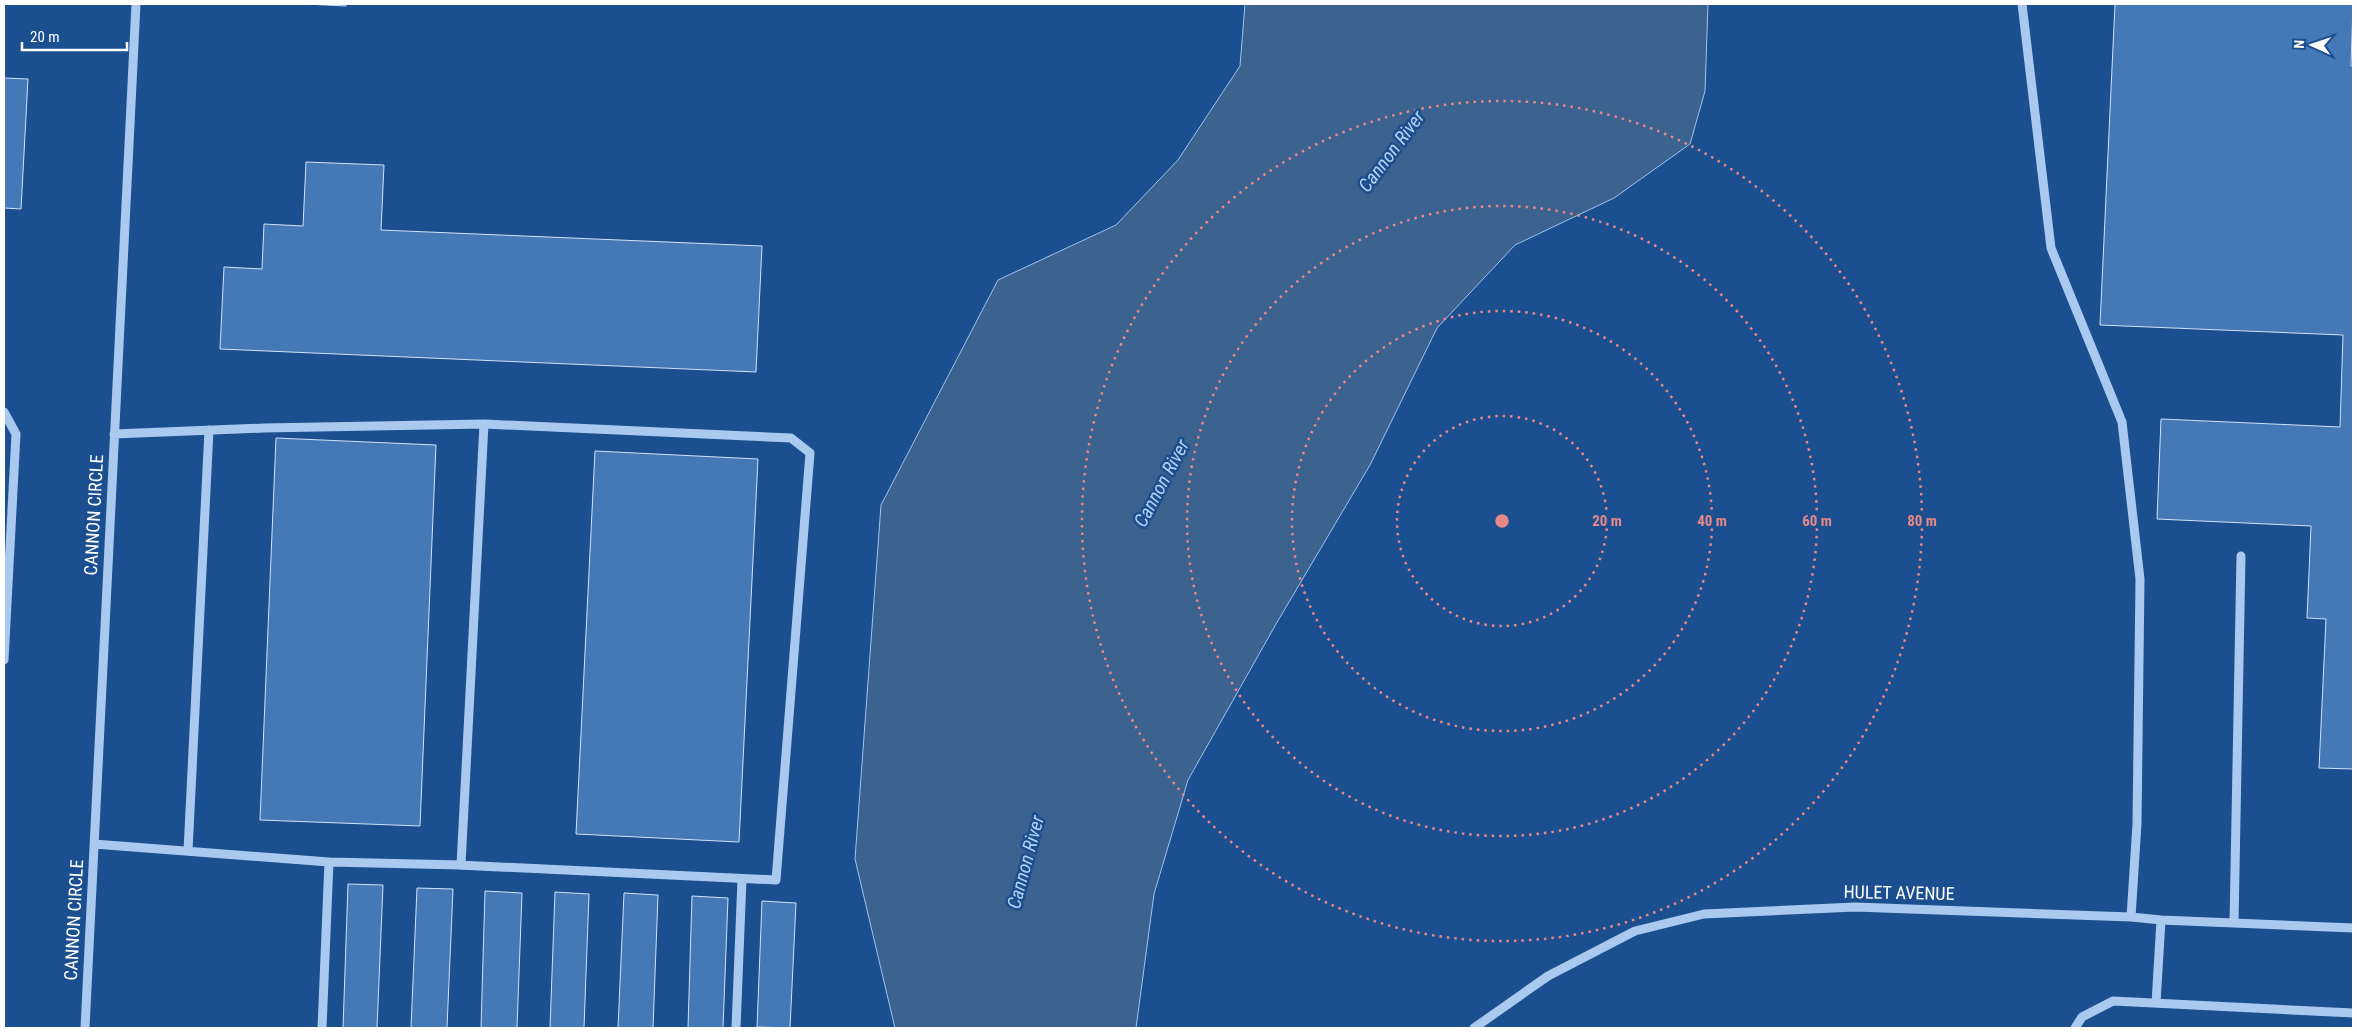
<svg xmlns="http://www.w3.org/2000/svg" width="2357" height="1032" viewBox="0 0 2357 1032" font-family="'Roboto Condensed',sans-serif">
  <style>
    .water { fill: #3c6290; stroke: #9cc4f0 }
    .building { fill: #4478b7; stroke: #cfe3fa }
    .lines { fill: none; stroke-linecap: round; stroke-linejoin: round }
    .minor { stroke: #a9c9ee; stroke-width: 9 }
    .ring { fill: none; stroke: #e88989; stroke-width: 2.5; stroke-dasharray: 2.5 5 }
    .labels { text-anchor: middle; stroke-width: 5; stroke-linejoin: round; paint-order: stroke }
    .street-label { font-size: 18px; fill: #fff; stroke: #1b4f8f }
    .water-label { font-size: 19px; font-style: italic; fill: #b5d3f5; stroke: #1b4f8f }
    .centre { fill: #e88989; stroke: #1b4f8f; stroke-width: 2.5 }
    .ring-label { font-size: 15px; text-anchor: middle; font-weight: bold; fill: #e88989; stroke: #1b4f8f; stroke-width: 5; stroke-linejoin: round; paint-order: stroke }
  </style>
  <rect width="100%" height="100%" fill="#1b4f8f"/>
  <path class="water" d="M1245,4h463l-3,87 -15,53 -76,54 -99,47 -78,83 -67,137 -94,159 -88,156 -34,114 -18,134h-241l-40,-169 26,-354 117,-225 118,-55 62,-65 62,-94z"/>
  <path class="building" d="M305,4h41v2z
    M2115,4h238l-2,62h2v703l-34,-1 7,-149 -19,-1 4,-92 -154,-7 4,-100 179,8 3,-92 -243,-10z
    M4,78l24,1 -7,130 -17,-1z
    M306,162l78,3 -3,65 381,16 -6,126 -536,-23 4,-82 38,2 2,-45 39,2z
    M276,438l160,7 -16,381 -160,-6z
    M595,451l163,8 -19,383 -163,-8z
    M348,884l35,1 -6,143h-34z
    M417,888l36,1 -6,139h-36z
    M485,891l37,2 -5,135h-36z
    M555,892l34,2 -5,134h-34z
    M624,893l34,2 -5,133h-35z
    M692,896l36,2 -5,130h-35z
    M762,901l34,2 -6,125 -33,-1z"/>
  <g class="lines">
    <path class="minor" d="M2022,4l29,244 71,174 18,157 -3,245 -6,93
      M4,412l12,22 -12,226
      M114,434l150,-6 220,-4 -23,441 -132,-3 -7,166
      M94,844l235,18
      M188,851l21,-421
      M458,865l318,15 34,-427 -19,-15 -307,-14
      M2234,923l7,-367
      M2156,1003l5,-83
      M85,1028l51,-1024
      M736,1028l6,-149
      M1474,1028l74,-52 87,-45 69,-17 151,-7 276,10 30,3 192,8
      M2075,1028l7,-11 31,-16 240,12"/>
  </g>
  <g class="ring">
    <circle cx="1502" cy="521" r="105"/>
    <circle cx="1502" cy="521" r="210"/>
    <circle cx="1502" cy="521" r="315"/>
    <circle cx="1502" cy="521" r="420"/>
  </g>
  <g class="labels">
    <g class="street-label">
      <text transform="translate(94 515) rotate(-87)" y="6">CANNON CIRCLE</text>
      <text transform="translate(1899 893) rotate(1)" y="6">HULET AVENUE</text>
      <text transform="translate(74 920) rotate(-87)" y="6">CANNON CIRCLE</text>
    </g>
    <g class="water-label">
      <text transform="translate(1391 151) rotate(-53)" y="7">Cannon River</text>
      <text transform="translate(1161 483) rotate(-62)" y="7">Cannon River</text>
      <text transform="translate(1025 862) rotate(-75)" y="7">Cannon River</text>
    </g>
  </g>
  <circle cx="1502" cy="521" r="8" class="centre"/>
  <g class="ring-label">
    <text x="1607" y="526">20 m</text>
    <text x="1712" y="526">40 m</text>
    <text x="1817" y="526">60 m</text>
    <text x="1922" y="526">80 m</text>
  </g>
  <rect width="2357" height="1032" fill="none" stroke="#ffffff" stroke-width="10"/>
  <g transform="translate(2312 45) rotate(273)" stroke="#1b4f8f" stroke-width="4" paint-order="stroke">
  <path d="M0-4L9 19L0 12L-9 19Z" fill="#ffffff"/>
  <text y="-8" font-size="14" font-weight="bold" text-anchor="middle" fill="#ffffff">N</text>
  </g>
  <path d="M22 42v8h105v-8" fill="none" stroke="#ffffff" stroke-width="2.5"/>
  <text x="30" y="42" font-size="15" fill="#ffffff" stroke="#1b4f8f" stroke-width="4" paint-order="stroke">20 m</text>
</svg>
